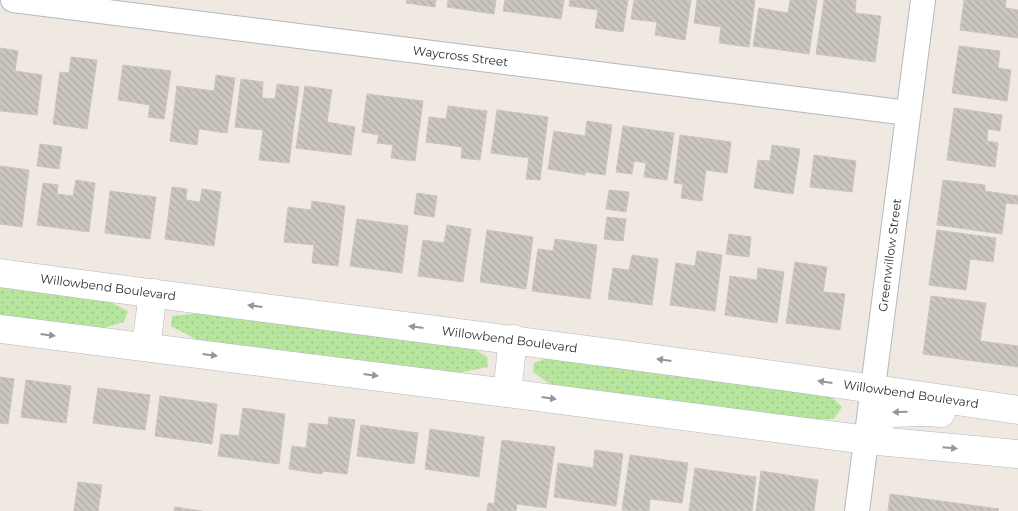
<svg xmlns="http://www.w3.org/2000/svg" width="1018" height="511" viewBox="0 0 1018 511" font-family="Montserrat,sans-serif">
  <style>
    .grass { fill: url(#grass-dots) }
    .building { fill: url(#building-back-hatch); stroke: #cbc5ba }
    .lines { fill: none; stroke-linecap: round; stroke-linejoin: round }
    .minor-casing { stroke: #b4b7c1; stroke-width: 26 }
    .secondary-casing { stroke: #b4b7c1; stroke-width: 29 }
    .minor { stroke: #fff; stroke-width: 24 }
    .secondary { stroke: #fff; stroke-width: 28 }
    .oneway { fill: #969696 }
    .labels { text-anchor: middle; stroke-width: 4; stroke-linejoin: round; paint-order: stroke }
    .street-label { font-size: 12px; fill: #2e2e2e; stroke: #fff }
  </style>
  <defs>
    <pattern id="grass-dots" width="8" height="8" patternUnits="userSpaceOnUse" patternTransform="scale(1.25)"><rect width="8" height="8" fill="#b6e59e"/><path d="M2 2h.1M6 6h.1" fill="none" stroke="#9dc588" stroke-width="1.8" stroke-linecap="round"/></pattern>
    <pattern id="building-back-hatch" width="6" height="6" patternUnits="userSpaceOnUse" patternTransform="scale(1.25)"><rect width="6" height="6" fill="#cbc7bf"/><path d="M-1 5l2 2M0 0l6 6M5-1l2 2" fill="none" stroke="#afaba4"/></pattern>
  </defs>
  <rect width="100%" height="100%" fill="#efe9e1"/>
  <path class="grass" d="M0,285l106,15 22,11 -4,11 -31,9 -93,-13z
    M215,311l246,30 26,16 1,10 -35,7 -254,-33 -28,-15 1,-10z
    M557,354l271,39 14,14 -8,12 -35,1 -241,-30 -25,-18 1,-9z"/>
  <path class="building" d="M407,0h29l-1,7 -29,-4z
    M448,0h48l-2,14 -47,-7z
    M505,0h59l-3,19 -58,-8z
    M570,0h58l-5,32 -28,-4 3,-18 -29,-4z
    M634,0h57l-6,40 -30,-5 2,-13 -26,-3z
    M697,0h58l-6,47 -30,-4 2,-16 -27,-4z
    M790,0h27l-8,54 -56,-8 6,-38 29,5z
    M824,0h32l-1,13 26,3 -6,46 -59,-8z
    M964,0h42l-1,8 13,2v28l-58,-8z
    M959,46l41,5 -2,17 13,2 -4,31 -55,-8z
    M0,48l18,3 -3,20 27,4 -5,40 -37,-4z
    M71,57l26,3 -10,69 -34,-5 7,-52 9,1z
    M123,65l48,6 -7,48 -16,-2 2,-12 -32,-5z
    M216,75l19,3 -8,55 -28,-4 -2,16 -27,-4 7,-55 37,5z
    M241,79l22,3 -1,16 13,1 2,-15 22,3 -10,76 -30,-3 4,-30 -28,-3z
    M305,86l27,4 -5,32 28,5 -4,28 -55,-7z
    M367,94l56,7 -8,60 -24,-3 2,-13 -16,-2 2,-8 -17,-3z
    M448,106l39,5 -7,49 -19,-2 1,-11 -36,-5 3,-25 17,2z
    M954,108l48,7 -2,16 -12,-2 -1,12 11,2 -3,24 -48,-7z
    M497,110l51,7 -8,63 -14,-1 3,-21 -38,-5z
    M587,121l25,4 -7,50 -20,-3v3l-37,-6 6,-38 31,5z
    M623,126l51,7 -7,47 -23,-3 2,-14 -12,-2 -2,13 -16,-2z
    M680,135l51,7 -4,31 -21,-3 -4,31 -21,-3 2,-14 -9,-1z
    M40,144l22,3 -3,22 -22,-3z
    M772,145l28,4 -7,45 -39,-6 4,-28 12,1z
    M814,155l42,6 -4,31 -42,-5z
    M0,166l29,4 -7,57 -22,-3z
    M76,180l19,3 -6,49 -52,-7 6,-42 15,2 -1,9 16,2z
    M943,180l42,5v6l33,5v8l-12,-1 -4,31 -65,-9z
    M172,187l15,2 -1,11 14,2 2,-13 19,3 -7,54 -49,-7z
    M609,190l20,2 -3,20 -20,-3z
    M110,191l46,6 -6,42 -45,-6z
    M417,193l20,3 -3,21 -20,-3z
    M312,201l33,5 -7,60 -26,-3 2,-18 -30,-3 4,-35 23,3z
    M607,217l19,2 -3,22 -19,-2z
    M357,219l51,7 -6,47 -52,-7z
    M447,225l24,4 -8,53 -45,-6 5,-36 21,3z
    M487,230l46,7 -7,52 -46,-7z
    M937,230l59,8 -3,24 -23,-3 -4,31 -37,-5z
    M729,234l22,3 -2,20 -23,-3z
    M555,239l42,6 -7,54 -58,-8 6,-42 15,2z
    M697,251l25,4 -7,56 -45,-6 6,-42 19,3z
    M632,255l26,4 -6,46 -44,-6 5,-31 16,2z
    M795,262l32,5 -4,25 22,2 -5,36 -54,-7z
    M758,268l26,4 -7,51 -52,-8 5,-39 27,4z
    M931,296l55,7 -6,38 38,5v21l-95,-13z
    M0,377l14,2 -6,45 -8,-1z
    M26,380l45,6 -5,37 -45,-6z
    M98,388l52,7 -5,35 -52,-7z
    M160,396l57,8 -5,40 -57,-8z
    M243,408l42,6 -6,50 -61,-8 3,-22 18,2z
    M329,417l26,3 -8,54 -24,-3 -1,3 -33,-5 3,-23 14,2 3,-25 19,2z
    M361,425l57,8 -4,31 -57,-8z
    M430,429l54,8 -5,40 -54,-8z
    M502,440l53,7 -9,61 -29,-4 -1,7h-29l1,-8 6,1z
    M595,450l28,4 -7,52 -62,-9 4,-34 35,5z
    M630,455l58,8 -6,40 -32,-4 -1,12 -27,-1z
    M695,468l61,9 -4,34h-63z
    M761,471l57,9 -4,31h-58z
    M78,482l24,3 -4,26h-24z
    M890,494l109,15 -1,2h-110z
    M175,507l27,4h-28z"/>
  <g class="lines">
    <defs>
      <g id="minor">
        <path id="s1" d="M13,0l895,113"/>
        <path id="s2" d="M857,511l66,-511"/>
      </g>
      <g id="secondary">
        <path id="s3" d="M0,273c339,46 679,86 1018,137"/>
        <path d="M0,329l507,64 360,47 151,14"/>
        <path d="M146,347l7,-54"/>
        <path d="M507,393l6,-54"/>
        <path d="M867,440l20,-27 41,-1 13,1"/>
      </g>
    </defs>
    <use href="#minor" class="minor-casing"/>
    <use href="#secondary" class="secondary-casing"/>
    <use href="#minor" class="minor"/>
    <use href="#secondary" class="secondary"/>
  </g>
  <defs><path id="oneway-solid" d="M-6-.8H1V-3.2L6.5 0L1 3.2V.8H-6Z" transform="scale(1.25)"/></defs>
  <g class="oneway">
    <use href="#oneway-solid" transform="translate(255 306) rotate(-173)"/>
    <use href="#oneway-solid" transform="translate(416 327) rotate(-173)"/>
    <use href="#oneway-solid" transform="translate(48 335) rotate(7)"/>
    <use href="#oneway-solid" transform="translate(210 355) rotate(7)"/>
    <use href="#oneway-solid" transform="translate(664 360) rotate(-172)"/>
    <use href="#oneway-solid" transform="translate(371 375) rotate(7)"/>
    <use href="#oneway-solid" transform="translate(825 382) rotate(-172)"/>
    <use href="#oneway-solid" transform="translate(549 398) rotate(8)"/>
    <use href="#oneway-solid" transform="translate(900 412) rotate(178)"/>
    <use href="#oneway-solid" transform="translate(950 448) rotate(5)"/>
  </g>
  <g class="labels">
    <g class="street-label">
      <text dy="4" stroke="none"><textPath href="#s1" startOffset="451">Waycross Street</textPath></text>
      <text dy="4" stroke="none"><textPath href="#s2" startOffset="258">Greenwillow Street</textPath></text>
      <text dy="4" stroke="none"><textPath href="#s3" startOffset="109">Willowbend Boulevard</textPath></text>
      <text dy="4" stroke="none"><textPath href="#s3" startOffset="514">Willowbend Boulevard</textPath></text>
      <text dy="4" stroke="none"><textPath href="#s3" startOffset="919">Willowbend Boulevard</textPath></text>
    </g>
  </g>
</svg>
